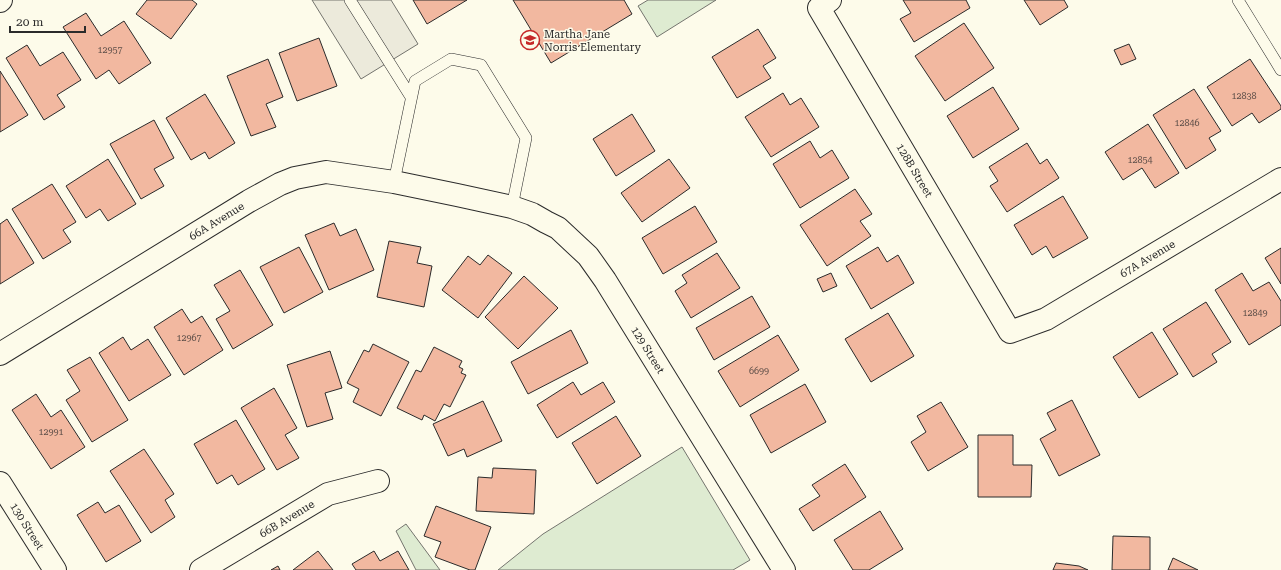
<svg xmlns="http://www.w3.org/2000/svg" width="1281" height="570" viewBox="0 0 1281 570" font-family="'Roboto Serif',serif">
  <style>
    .green { fill: #deebd1; stroke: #74746e }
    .parking { fill: #eceadb; stroke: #74746e }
    .building { fill: #f2b8a0; stroke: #2b2b2b }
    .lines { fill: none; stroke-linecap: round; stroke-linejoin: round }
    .service-casing { stroke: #2b2b2b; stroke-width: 12 }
    .minor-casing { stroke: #2b2b2b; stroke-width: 24 }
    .tertiary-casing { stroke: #2b2b2b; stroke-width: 24 }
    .service { stroke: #fdfbea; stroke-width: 11 }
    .minor { stroke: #fdfbea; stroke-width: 22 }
    .tertiary { stroke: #fdfbea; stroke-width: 22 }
    .labels { text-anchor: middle; stroke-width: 3; stroke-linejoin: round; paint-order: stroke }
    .number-label { font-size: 9px; fill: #5d4e48 }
    .poi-label { font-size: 11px; fill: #2b2b2b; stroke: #fdfbea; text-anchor: start }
    .street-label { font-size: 11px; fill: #2b2b2b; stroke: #fdfbea }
  </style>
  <rect width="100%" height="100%" fill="#fdfbea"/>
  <path class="green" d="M648,0h68l-59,37 -19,-31z
    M682,447l68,113 -17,10h-235l45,-36z
    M406,524l34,46h-24l-20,-39z"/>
  <path class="parking" d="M312,0h79l27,44 -57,35z"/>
  <path class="building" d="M147,0h45l5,4 -26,35 -35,-25z
    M413,0h54l-40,24z
    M513,0h111l8,14 -81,49z
    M903,0h63l4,8 -56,34 -14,-23 11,-6z
    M1024,0h40l4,7 -28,18z
    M86,13l15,23 23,-15 27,42 -32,21 -10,-14 -13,9 -33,-52z
    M964,23l30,45 -49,33 -30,-45z
    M758,29l18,29 -13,8 8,12 -34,20 -25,-41z
    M319,38l18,48 -40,15 -18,-48z
    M1129,44l7,15 -15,6 -7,-15z
    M27,45l13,21 23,-14 18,28 -24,15 8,12 -21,13 -38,-62z
    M268,59l15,38 -17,7 10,23 -25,9 -24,-60z
    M1250,59l31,47v3l-22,14 -7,-10 -20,13 -25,-39z
    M0,71l28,44 -28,17z
    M993,87l26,42 -46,29 -26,-42z
    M1194,89l27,42 -12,7 7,12 -30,19 -33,-54z
    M783,93l7,12 11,-7 18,29 -48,30 -26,-40z
    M205,94l30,49 -26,16 -4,-7 -14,8 -25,-42z
    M632,114l23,37 -39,25 -23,-37z
    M154,120l20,38 -20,11 10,17 -23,13 -31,-55z
    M1148,124l31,49 -24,15 -13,-20 -19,12 -18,-28z
    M810,141l10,17 12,-8 17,28 -49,30 -27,-44z
    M1027,143l13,21 7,-5 12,19 -52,34 -17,-26 8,-5 -9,-14z
    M108,159l28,45 -28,17 -8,-12 -14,9 -20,-32z
    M669,159l21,29 -48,34 -21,-29z
    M52,184l24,38 -13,8 8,12 -28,17 -31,-50z
    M855,189l17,25 -12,7 11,15 -44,30 -27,-41z
    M1063,196l25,42 -35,20 -7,-12 -14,9 -18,-30z
    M695,206l22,36 -54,32 -21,-36z
    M7,219l27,44 -34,21v-60z
    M334,223l6,13 16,-7 18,41 -45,20 -24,-55z
    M389,241l32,6 -4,16 15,3 -8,41 -47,-10z
    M299,247l24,45 -39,21 -24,-46z
    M878,247l9,15 11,-7 16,28 -43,26 -25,-43z
    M1281,248v36l-16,-26z
    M717,253l23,35 -49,30 -16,-27 12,-8 -5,-8z
    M488,255l24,18 -34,45 -36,-28 26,-34 12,9z
    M240,270l33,55 -40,24 -17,-30 14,-8 -16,-26z
    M831,273l6,13 -14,6 -6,-13z
    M1242,273l11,18 16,-9 12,19v24l-32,20 -34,-55z
    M524,276l34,32 -40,41 -33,-32z
    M752,296l18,31 -56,33 -18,-32z
    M1206,302l25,40 -19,12 5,8 -24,15 -30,-48z
    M182,309l9,14 11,-7 21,34 -39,25 -30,-48z
    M888,313l26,43 -43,26 -26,-43z
    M571,330l17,33 -60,31 -17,-32z
    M1152,332l26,42 -39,24 -26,-41z
    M778,335l21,35 -59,37 -22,-36z
    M123,337l8,13 17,-11 23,36 -42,26 -30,-48z
    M373,344l36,18 -28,54 -28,-14 6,-13 -12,-6 17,-33 5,2z
    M434,347l28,14 -3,6 4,2 -2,4 5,2 -16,32 -6,-3 -9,17 -11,-6 -2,5 -25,-12 19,-38 5,2z
    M330,351l12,37 -17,5 8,26 -26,8 -20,-62z
    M90,357l38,63 -36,22 -26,-42 14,-9 -13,-21z
    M573,382l8,13 22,-13 12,20 -58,36 -20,-33z
    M805,384l21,38 -55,31 -21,-38z
    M274,388l23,40 -12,7 14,23 -22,12 -36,-62z
    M36,394l15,23 10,-7 24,37 -34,22 -39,-59z
    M1072,400l28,55 -41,21 -19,-37 16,-9 -9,-17z
    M483,401l19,40 -35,16 -3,-8 -16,7 -15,-32z
    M941,402l27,45 -40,24 -17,-29 15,-10 -9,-16z
    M616,416l25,40 -44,28 -25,-41z
    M236,420l29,49 -27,16 -6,-10 -15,9 -23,-40z
    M978,435h35v30h19l-1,32h-53z
    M144,449l30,45 -9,6 10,17 -24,16 -41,-62z
    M845,464l21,33 -53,34 -14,-22 21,-13 -8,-11z
    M493,468l43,2 -2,44 -58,-3 2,-34 14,1z
    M98,502l7,11 14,-8 22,36 -35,21 -29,-47z
    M436,506l55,21 -16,43h-5l-35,-13 6,-15 -17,-6z
    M880,511l23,38 -34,21h-16l-19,-30z
    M1113,536l37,1v33h-38z
    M318,551l15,19h-40z
    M374,551l6,10 18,-10 11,19h-53l-4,-6z
    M1173,558l25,12h-30z
    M1056,563l23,3 9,4h-35z
    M278,566l2,4h-9z"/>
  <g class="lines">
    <defs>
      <path id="service" d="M350,0l61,97
        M1238,0l43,70
        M394,182l21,-101 36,-22 30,6 45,73 -14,69"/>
      <g id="minor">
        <path id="s1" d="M830,0l-11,8 191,324 36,-13 235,-140"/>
        <path d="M0,1l1,-1"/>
        <path id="s2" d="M0,354l249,-153 31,-17 15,-6 31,-6 68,10 63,13 55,12 20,7 14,8 12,6 30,28 17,24 179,290"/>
        <path id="s3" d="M201,570l127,-76 50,-13"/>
      </g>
      <g id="tertiary">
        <path id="s4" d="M0,483l55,87"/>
      </g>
    </defs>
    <use href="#service" class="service-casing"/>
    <use href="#minor" class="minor-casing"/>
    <use href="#tertiary" class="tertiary-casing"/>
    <use href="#service" class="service"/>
    <use href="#minor" class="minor"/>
    <use href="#tertiary" class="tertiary"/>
  </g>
  <defs>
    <symbol id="school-ring" viewBox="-11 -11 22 22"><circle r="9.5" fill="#fdfbea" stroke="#c62828" stroke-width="1.5"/><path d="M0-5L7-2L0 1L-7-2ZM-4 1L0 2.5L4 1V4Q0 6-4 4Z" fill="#c62828"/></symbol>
  </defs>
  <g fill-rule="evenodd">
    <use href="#school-ring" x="519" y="29" width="22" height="22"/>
  </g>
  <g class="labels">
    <g class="number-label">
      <text x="110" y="53">12957</text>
      <text x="1244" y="99">12838</text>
      <text x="1187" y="126">12846</text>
      <text x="1140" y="163">12854</text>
      <text x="1255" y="316">12849</text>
      <text x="189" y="341">12967</text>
      <text x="759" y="374">6699</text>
      <text x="51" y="435">12991</text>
    </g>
    <g class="poi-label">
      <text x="544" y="38">Martha Jane<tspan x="544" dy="13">Norris Elementary</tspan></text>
    </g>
    <g class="street-label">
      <text dy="4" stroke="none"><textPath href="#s1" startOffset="202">128B Street</textPath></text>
      <text dy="4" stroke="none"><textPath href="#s2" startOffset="254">66A Avenue</textPath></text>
      <text dy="4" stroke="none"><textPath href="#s1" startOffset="546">67A Avenue</textPath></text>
      <text dy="4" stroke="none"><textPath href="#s2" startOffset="768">129 Street</textPath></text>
      <text dy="4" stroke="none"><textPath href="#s3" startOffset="100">66B Avenue</textPath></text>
      <text dy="4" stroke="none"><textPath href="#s4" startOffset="51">130 Street</textPath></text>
    </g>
  </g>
  <path d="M10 26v6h75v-6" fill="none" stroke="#2b2b2b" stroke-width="2"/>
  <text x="16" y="26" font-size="12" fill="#2b2b2b" stroke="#fdfbea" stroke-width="3" paint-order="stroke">20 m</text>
</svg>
